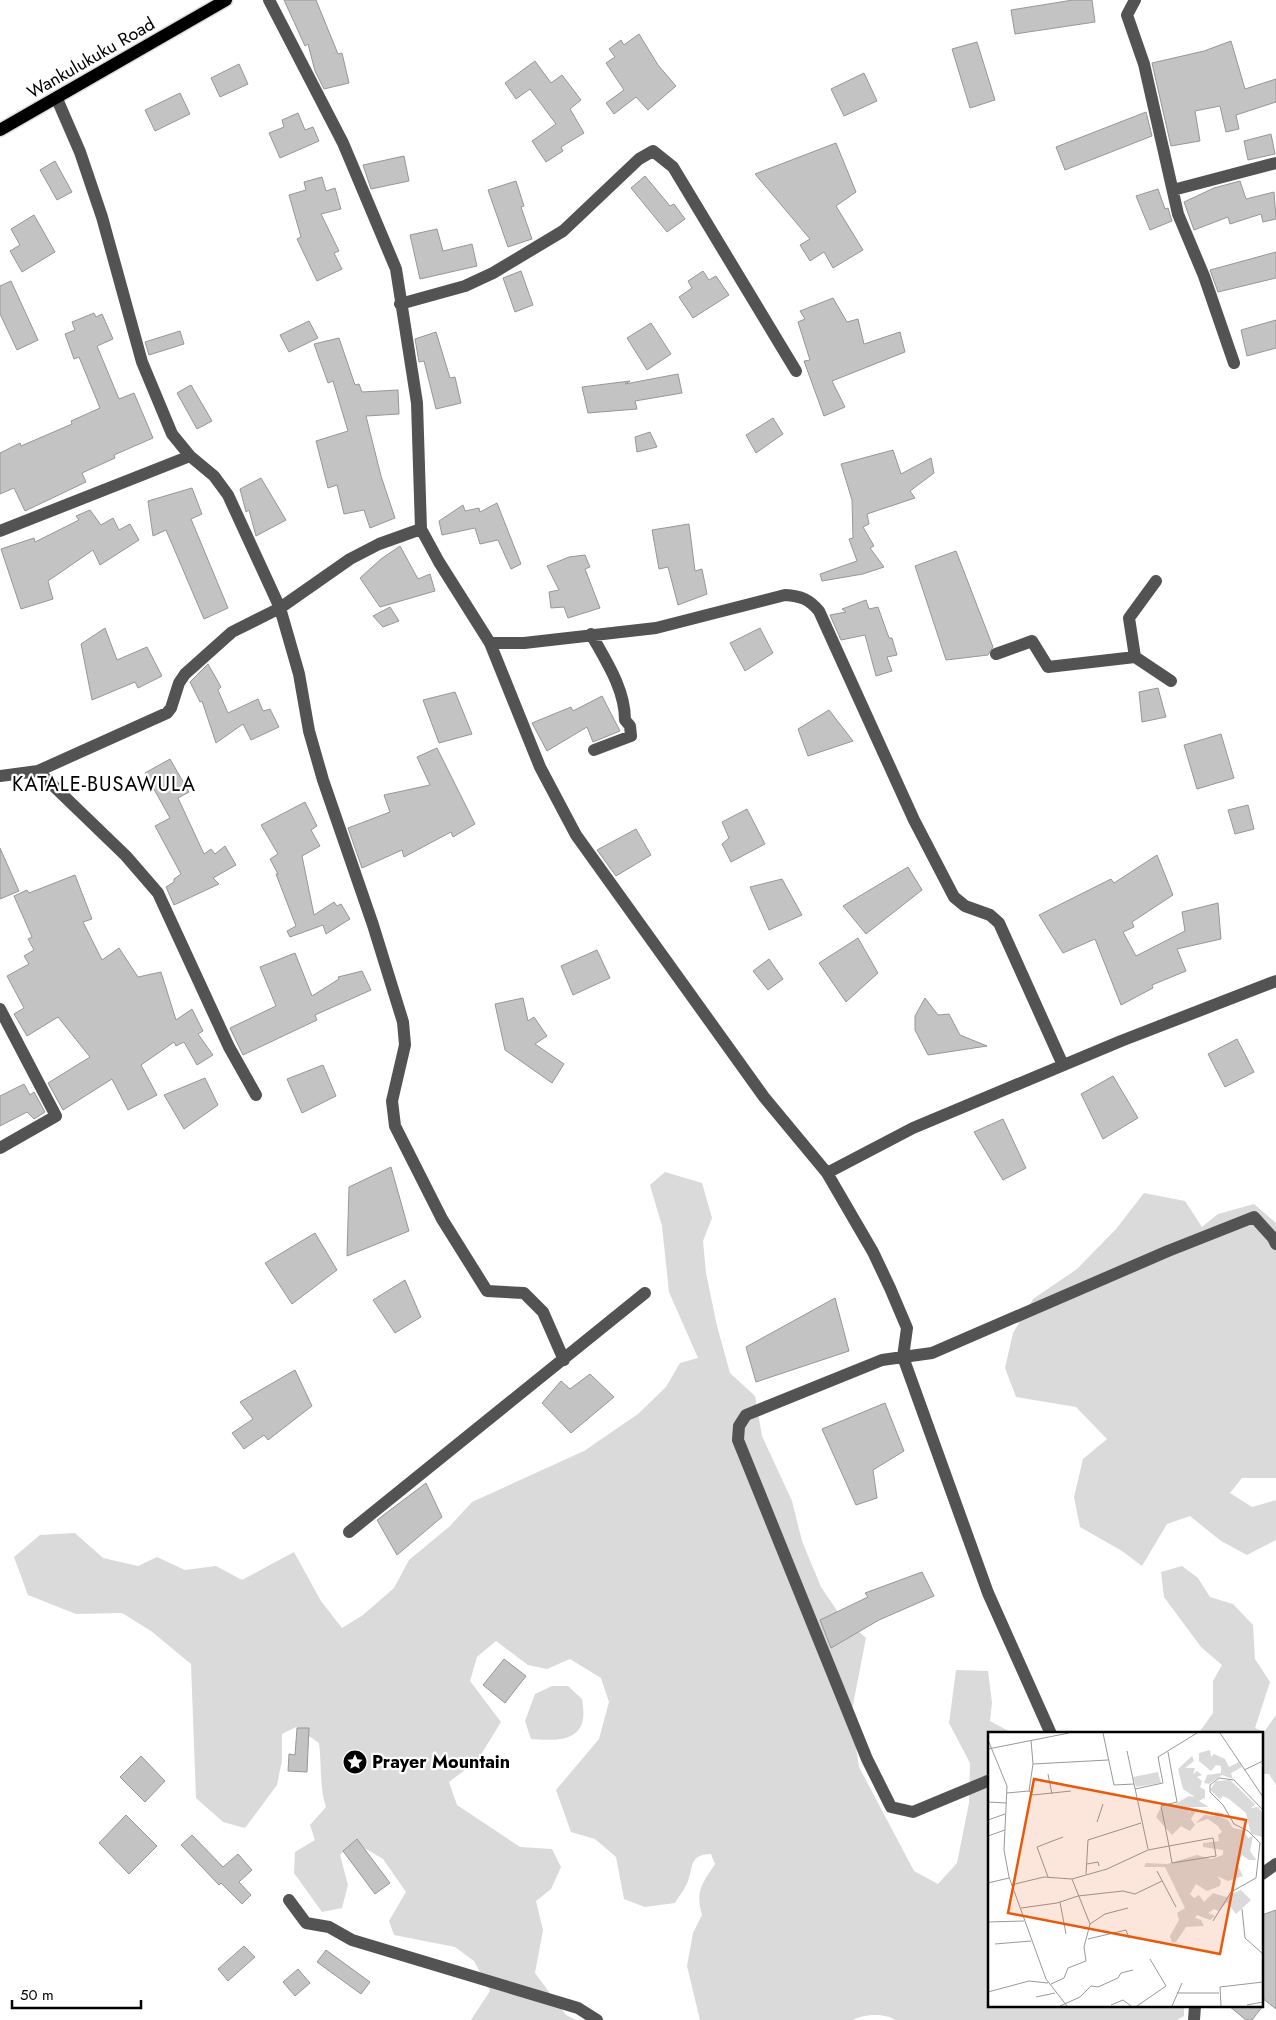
<svg xmlns="http://www.w3.org/2000/svg" width="1276" height="2020" viewBox="0 0 1276 2020" font-family="Jost,sans-serif">
  <style>
    .green { fill: #dadada }
    .building { fill: #c3c3c3; stroke: #979797 }
    .lines { fill: none; stroke-linecap: round; stroke-linejoin: round }
    .major-casing { stroke: #dbdbdb; stroke-width: 15 }
    .minor { stroke: #535353; stroke-width: 12 }
    .major { stroke: #000; stroke-width: 12 }
    .labels { text-anchor: middle; stroke-width: 4.5; stroke-linejoin: round; paint-order: stroke }
    .street-label { font-size: 18px; fill: #000; stroke: #fff }
    .poi-label { font-size: 18px; font-weight: bold; fill: #000; stroke: #fff; text-anchor: start }
    .quarter-label { font-size: 20px; letter-spacing: 1px; fill: #000; stroke: #fff }
    .inset-road { fill: none; stroke: #999; stroke-width: 1 }
    .view { fill: #e8590c; fill-opacity: 0.15; stroke: #e8590c; stroke-width: 2.5 }
    .inset-edge { fill: none; stroke: #000; stroke-width: 2.5 }
  </style>
  <rect width="100%" height="100%" fill="#fff"/>
  <path class="green" d="M665,1172l37,11 10,35 -9,23 3,32 11,53 13,47 25,23 7,40 30,65 10,40 19,46 19,28 26,23 -15,77 8,52 55,104 24,13 19,-21 12,-60 1,-40 -21,-40 7,-53 32,1 4,32 -2,18 24,13h-24v272h194v10l-7,4h-282c-10,-7 -31,-6 -42,0h-153l-13,-54 6,-33 9,-18c-7,-24 0,-31 13,-51l-4,-10c-22,1 -17,11 -23,27 -3,8 -9,15 -13,22l-30,4 -21,-8 -8,-42 -21,-18 -24,-7 -15,-42 43,-51 10,-37 -8,-24 -31,-19 -23,10 -19,-4 -32,-24 -19,16 -7,24 31,41 -24,39 -28,21 8,23 63,42 32,2 9,18 -10,22 -15,12 7,29 -8,43 31,42 10,5h-105l19,-29 -16,-30 -19,-14 -61,-12 -5,-14 17,-29 -23,-33 -29,-17 -14,13 8,30 -6,23 -20,4 -28,-39 1,-21 20,-12 -5,-15 16,-18c-7,-21 -4,-42 -7,-64l-23,-16 -14,7v26l-5,25 -32,43 -22,-6 -27,-24 -5,-134 -40,-33 -29,-18 -46,1 -48,-19 -14,-38 26,-22 35,-2 28,25 35,8 19,-9 28,13 31,-4 26,14 52,-28 27,49 21,27 21,-13 31,-27 15,-28 41,-34 22,-24 112,-51 54,-37 28,-27 14,-24 18,-5 -29,-66 -7,-66 -12,-41z
    M1144,1193l41,8 17,26 16,-13 36,-10 22,19v255h-34l-12,15 22,14 24,-7v40l-29,15 -26,-14 -31,-25 -23,8 -25,42 -20,-15 -42,-24 -6,-30 9,-38 24,-20 -31,-32 -60,-10 -11,-29 8,-35 20,-34 44,-30 39,-40z
    M1182,1566l16,12 12,19 23,7 20,21 2,34 15,23 -15,46 9,4 12,-17v70l-7,-11h-7v-40h-64l15,-21v-32l9,-16 -21,-18 -37,-50 -3,-25z
    M552,1686h16l14,13c1,6 2,14 1,20 -4,25 -34,21 -52,20l-6,-18 10,-27z"/>
  <path class="building" d="M284,0h32l22,54 4,-1 7,30 -25,6 -9,-18 -7,-27 -3,2z
    M1073,0h19l3,22 -80,12 -4,-24z
    M639,34l19,31 18,21 -28,24 -12,-13 -22,17 -8,-11 18,-13 -18,-27 9,-6 -6,-8 12,-9 3,5z
    M1231,41l14,48 31,-10v23l-40,13 3,14 -13,3 -6,-26 -25,5 5,30 -29,5 -19,-83 52,-12z
    M977,42l18,58 -25,8 -18,-59z
    M535,61l16,22 11,-8 19,25 -11,9 14,24 -23,14 2,4 -17,11 -14,-21 24,-17 -26,-35 -14,10 -11,-16z
    M239,64l9,20 -28,13 -9,-19z
    M864,73l13,28 -33,15 -13,-27z
    M180,93l10,21 -35,17 -10,-21z
    M1146,112l6,24 -87,34 -9,-23z
    M298,113l7,17 8,-3 6,14 -39,17 -11,-25 15,-6 -2,-7z
    M1271,134l4,20 -27,6 -4,-19z
    M836,143l20,49 -20,14 27,44 -30,18 -9,-16 -14,9 -10,-16 10,-6 -55,-65z
    M404,156l5,25 -38,8 -8,-24z
    M55,161l17,31 -15,8 -17,-30z
    M645,176l25,30 4,-2 11,15 -18,13 -36,-44z
    M322,177l4,14 9,-3 6,21 -20,5 18,37 -5,2 8,16 -25,12 -20,-42 4,-2 -12,-42 17,-5 -2,-8z
    M516,181l8,25 -3,1 11,32 -24,8 -20,-57z
    M1240,181l6,18 28,-7 2,27 -13,3 -2,-8 -31,10 -2,-7 -34,13 -10,-28 30,-14z
    M1158,189l7,20 3,-1 4,13 -22,9 -14,-34z
    M34,215l21,37 -33,20 -12,-21 10,-6 -9,-16z
    M437,229l6,22 29,-7 5,22 -57,13 -10,-44z
    M1276,252v26l-58,14 -8,-22z
    M521,271l12,34 -18,7 -12,-34z
    M703,271l6,9 7,-4 13,19 -36,23 -14,-21 13,-9 -4,-7z
    M11,281l27,59 -21,10 -17,-36v-28z
    M833,298l14,24 11,-3 6,25 36,-12 5,20 -73,29 13,26 -21,9 -20,-55 6,-1 -12,-38 7,-3 -5,-8z
    M94,313l2,4 6,-3 11,25 -16,7 22,53 15,-6 19,45 -39,17 1,3 -33,15 4,9 -61,29 -11,-23 -14,6v-41l20,-10 1,3 51,-22 -1,-3 29,-13 -21,-51 -5,2 -9,-25 10,-4 -3,-8z
    M1276,320v28l-29,8 -6,-26z
    M309,321l9,17 -29,14 -9,-17z
    M651,323l20,31 -24,16 -20,-32z
    M180,331l4,13 -35,11 -4,-13z
    M436,332l14,46 5,-1 6,26 -25,6 -12,-48 -5,1 -4,-23z
    M339,338l16,47 4,-1 3,8 36,-2 1,24 -33,2 15,60 14,42 -25,10 -6,-18 -20,4 -7,-29 -9,3 -12,-47 32,-10 -15,-50 -5,2 -14,-39z
    M678,374l4,19 -47,8 2,8 -49,4 -6,-26 48,-6 -5,3z
    M191,385l21,36 -15,8 -20,-36z
    M773,418l10,16 -27,19 -10,-18z
    M650,432l7,15 -20,5 -2,-15z
    M893,450l8,24 30,-16 3,15 -24,18 5,7 -48,16 2,10 -6,3 11,19 -4,2 14,19 -21,7 -41,7 -2,-7 37,-13 -8,-22 4,-1 -1,-38 -11,-36z
    M261,478l25,42 -30,16 -7,-26 -3,2 -6,-23z
    M192,488l10,26 -11,5 37,89 -24,11 -38,-89 -13,6 -5,-35z
    M497,503l24,61 -10,5 -13,-29 -18,4 -5,-16 -33,7 -3,-14 24,-16 2,6 14,-3 1,4z
    M90,510l11,15 12,-7 6,12 11,-6 9,16 -39,25 -7,-15 -45,31 5,18 -32,10 -20,-60 33,-11 1,4 44,-22 -3,-4z
    M689,524l6,47 7,-2 5,25 -29,11 -10,-38 -9,2 -7,-39z
    M400,546l18,33 12,-5 5,17 -55,16 -20,-29 21,-19z
    M956,551l37,96 -5,8 -42,5 -31,-94z
    M585,555l5,12 -5,2 15,39 -32,10 -4,-11 -13,1 -2,-16 10,-2 -12,-24 22,-9z
    M866,600l3,9 9,-2 11,31h3l5,17 -10,2 5,14 -16,5 -11,-41 -24,5 -11,-25 16,-3 -4,-3z
    M390,607l9,14 -16,6 -10,-11z
    M105,628l12,32 30,-13 15,29 -24,12 -3,-6 -43,18 -11,-56z
    M760,628l13,25 -28,18 -15,-28z
    M208,664l13,23 -3,3 10,23 30,-14 5,12 7,-2 9,18 -28,13 -8,-16 -27,19 -14,-42 -2,1 -10,-20z
    M1158,688l8,29 -24,5 -3,-30z
    M455,692l17,42 -33,9 -16,-43z
    M602,696l18,35 -27,11 -6,-15 -40,24 -15,-28 39,-16 2,4z
    M829,710l24,31 -45,15 -10,-27z
    M1221,734l13,44 -37,11 -13,-44z
    M437,748l38,76 -22,13 -2,-5 -47,25 -2,-7 -40,18 -14,-40 42,-16 -6,-17 46,-10 -13,-28z
    M170,759l19,33 -11,6 26,56 7,-5 4,5 10,-8 11,19 -23,13 6,6 -45,21 -8,-18 8,-5v-3l7,-5 -26,-48 15,-8 -25,-45z
    M305,802l12,24 -6,4 9,16 -18,10 12,59 20,-13 3,4 4,-2 9,15 -24,15 -3,-9 -33,12 -3,-6 9,-5 -20,-52h2l-8,-15 8,-5 -17,-29z
    M1248,805l6,24 -19,5 -7,-24z
    M747,809l18,35 -34,18 -9,-18 7,-6 -7,-16z
    M636,829l15,26 -35,21 -19,-26z
    M0,848l19,43 -19,8z
    M1157,855l16,40 -41,27 2,5 -11,5 13,24 49,-25 -3,-19 36,-9 3,36 -44,10 9,22 -34,14 1,3 -32,17 -26,-66 -32,14 -24,-38 72,-36 3,4z
    M908,867l14,23 -56,44 -23,-28z
    M75,875l17,44 -9,3 19,38 17,-12 19,29 23,-5 15,48 16,-11 11,22 -5,3 15,21 -16,10 -13,-23 -8,4 -2,-4 -33,23 16,30 -29,15 -16,-31 -49,31 -15,-27 42,-26 -32,-40 -31,19 -13,-22 10,-6 -17,-32 22,-12 -5,-8 10,-6 -6,-11 4,-2 -18,-41 13,-6 2,3z
    M782,879l20,36 -33,15 -19,-43z
    M858,938l20,35 -32,29 -27,-39z
    M597,950l13,28 -37,17 -12,-29z
    M295,953l17,43 27,-17 -1,-2 24,-6 9,19 -56,25 2,5 -74,35 -13,-27 46,-22 -16,-39z
    M769,959l14,20 -15,11 -15,-19z
    M523,998l5,23 6,-4 13,19 -12,8 29,20 -12,19 -47,-33 -10,-46z
    M925,998l13,17 11,-1 11,21 27,11 -59,9 -13,-25v-14z
    M1237,1039l17,33 -29,15 -17,-33z
    M323,1065l13,31 -34,17 -15,-34z
    M1113,1076l25,42 -35,21 -22,-45z
    M205,1078l13,27 -34,24 -20,-34z
    M24,1084l6,11 4,-3 11,20 -11,7 -7,-7 -27,14v-30z
    M1003,1119l23,49 -23,12 -29,-48z
    M391,1167l18,64 -62,25 2,-69z
    M315,1233l22,37 -45,34 -27,-41z
    M405,1280l16,37 -26,16 -22,-33z
    M835,1298l14,53 -93,31 -10,-35z
    M295,1370l17,36 -44,34 -4,-5 -20,14 -12,-16 21,-14 -13,-17z
    M590,1374l24,23 -43,36 -29,-30 19,-22 9,8z
    M885,1403l19,48 -31,19 4,28 -21,7 -34,-76z
    M426,1483l16,34 -45,38 -20,-35z
    M922,1572l12,24 -55,24 -48,28 -11,-28 48,-23 -3,-4z
    M504,1659l22,17 -21,27 -22,-18z
    M297,1728h12l-2,44 -19,-1 1,-17 6,1z
    M141,1756l24,25 -20,21 -25,-25z
    M126,1815l31,31 -28,28 -30,-31z
    M192,1835l31,32 15,-13 14,16 -13,12 12,13 -9,9 -21,-21 -2,2 -38,-40z
    M357,1839l33,44 -15,11 -32,-43z
    M1276,1910v99l-14,-11v-83z
    M244,1946l11,11 -27,24 -10,-12z
    M326,1950l44,32 -9,12 -44,-32z
    M298,1969l12,14 -15,13 -12,-14z
    M1229,2006h34l-11,14h-6z"/>
  <g class="lines">
    <defs>
      <path id="major" d="M0,130l226,-130"/>
    </defs>
    <use href="#major" class="major-casing"/>
    <path class="minor" d="M269,0l74,143 53,126 21,134 4,126 18,33 51,81 50,124 36,68 188,262 63,76 46,79 17,36 17,40 -4,29 29,-4 236,-102 86,-34 19,21 3,6
      M1135,0l-8,15 17,49 34,150 26,62 30,87
      M57,99l23,53 22,65 40,145 30,72 18,22 24,20 14,19 52,113 19,66 10,57 14,49 50,145 30,97 2,23 -13,56 3,25 47,93 45,72 37,2 19,19 21,48
      M1173,190l103,-27
      M400,304l65,-18 28,-13 70,-42 76,-72 14,-8 20,16 123,204
      M0,531l190,-75
      M591,634c15,27 34,55 34,86l5,6 1,10 -37,14
      M490,643h34l132,-15 129,-33c16,1 24,4 34,16l95,209 40,77 11,9 25,9 9,8 64,142
      M996,654l36,-13 16,26 87,-10 36,24
      M1135,657l-6,-39 27,-37
      M38,771l129,-58 4,-5 8,-25 6,-9 47,-42 48,-24 70,-49 29,-15 42,-15
      M0,776l38,-5 88,85 32,37 71,154 27,48
      M0,1009l56,107 -56,32
      M827,1173l86,-45 208,-87 155,-60
      M349,1532l296,-239
      M990,1780l-77,32 -22,-5 -24,-48 -129,-319 1,-14 7,-11 136,-55 21,-3 85,236 63,141
      M1262,1874l14,-10
      M289,1900l17,23 23,4 23,13 226,68 19,12
      M1194,2020l1,-14"/>
    <use href="#major" class="major"/>
  </g>
  <defs>
    <symbol id="sight-disc" viewBox="-11 -11 22 22"><circle r="9.5" fill="#000" stroke="#fff"/><path d="M0-6L1.8-2.2L6-1.7L2.9 1.2L3.7 5.4L0 3.3L-3.7 5.4L-2.9 1.2L-6-1.7L-1.8-2.2Z" fill="#fff"/></symbol>
  </defs>
  <g fill-rule="evenodd">
    <use href="#sight-disc" x="341" y="1748" width="28" height="28"/>
  </g>
  <g class="labels">
    <g class="street-label">
      <text transform="translate(91 58) rotate(-30)" y="6">Wankulukuku Road</text>
    </g>
    <g class="poi-label">
      <text x="372" y="1768">Prayer Mountain</text>
    </g>
    <g class="quarter-label">
      <text x="104" y="791">KATALE-BUSAWULA</text>
    </g>
  </g>
  <g transform="translate(988 1732)">
    <rect width="275" height="275" fill="#fff"/>
    <path d="M222,18l1,7 3,-3 11,5 4,8 10,-5 3,5 -11,6 2,6 -11,-4 -13,9 -5,-1 3,-8 14,-2v-7l-5,-1 -5,6 -12,-10v-8zM204,24l2,5 -9,7h10l-2,6 4,-3 5,4 -5,2 5,4 -2,6 5,3v8l-6,3 10,6h-19l-1,7 2,-5 5,2 -5,8 4,6 -5,6 -9,-5 -9,9 -16,-18 7,-14 12,1 14,-8 6,1 -12,-8 -5,-20zM170,40l3,11 -25,4 -3,-10zM242,48l25,24 -4,4 7,-1 5,6v24l-12,-3 -5,-21 -17,-14 -6,-3 -3,3 -10,-9 6,-9zM227,80l8,1 -3,4 8,3 5,8 10,2 5,8 5,-2 -3,15 6,9h-7l-7,-5 -5,9 6,12 -15,5 -11,-5 4,5 -1,5 -13,5 -11,-7 -6,10 4,4 5,-3 5,7 9,-9 13,4 15,-7 10,10 -15,14 -9,-12 -8,9 -5,-2 -6,4 7,3 -5,4 -13,-5 -2,3 6,2 3,6 -18,1 -10,15 -4,1 -2,-7 9,-16 -2,-7 8,-5 -20,-41h-21l2,-4 21,1 30,-9 14,4 12,-4v-5l-20,-3v-4l16,-2 -1,-6 4,-3 -4,-6 -10,-7 -12,4 8,-8 11,1z" fill="#dadada"/>
    <path class="inset-road" d="M115,1l11,52 20,-1M232,1l43,64M0,8l19,46 -3,64 5,27 37,102 21,27M43,8l2,24M0,17l81,-16M139,19l21,98M256,38l19,-9M60,42l4,20M147,57l28,-6 -5,-26 39,-24M41,59l4,-27 75,-4M41,59l4,4 38,-4M19,61l22,-2M0,70l18,1M0,88l17,-6M109,90l6,-18M0,104l17,-6M225,106l3,18 -44,7 -3,-17zM99,132l11,-2 1,4M169,139l19,36M98,142l2,-34 53,-17M60,145l-11,-30 26,-10M84,147l18,45M0,151l21,-5M23,153l33,-8 28,2 35,-10 41,-19 21,-4 -8,-40 16,-4 -9,-50M72,170l6,32M33,176l36,-5 21,-7 45,-5 12,3 27,-13M254,177l3,29 18,16M225,189l18,-29 25,-14 4,-35 -12,-12 -14,-7 -11,-19 -13,-13v-7l9,-7 15,2 29,30M0,190l36,-1M100,207l38,-9 3,8M7,212l36,-3M63,252l13,-6 4,-10 18,-7 -2,-14 6,-23 15,-10 23,-6M0,260l41,-11 19,2M189,261h42M48,265l19,-4M123,273l12,-5 8,6M259,273l16,-3M72,274l20,-9 11,-11 7,1 20,-9 3,-5 12,-3M149,274l29,-20 -16,-27M184,274l10,-23M233,274l-1,-19 43,-5"/>
    <path class="view" d="M46,47l212,41 -26,134 -212,-41z"/>
    <rect width="275" height="275" class="inset-edge"/>
  </g>
  <path d="M12 2000v8h129v-8" fill="none" stroke="#000000" stroke-width="2.5"/>
  <text x="20" y="2000" font-size="15" fill="#000000" stroke="#ffffff" stroke-width="4" paint-order="stroke">50 m</text>
</svg>
